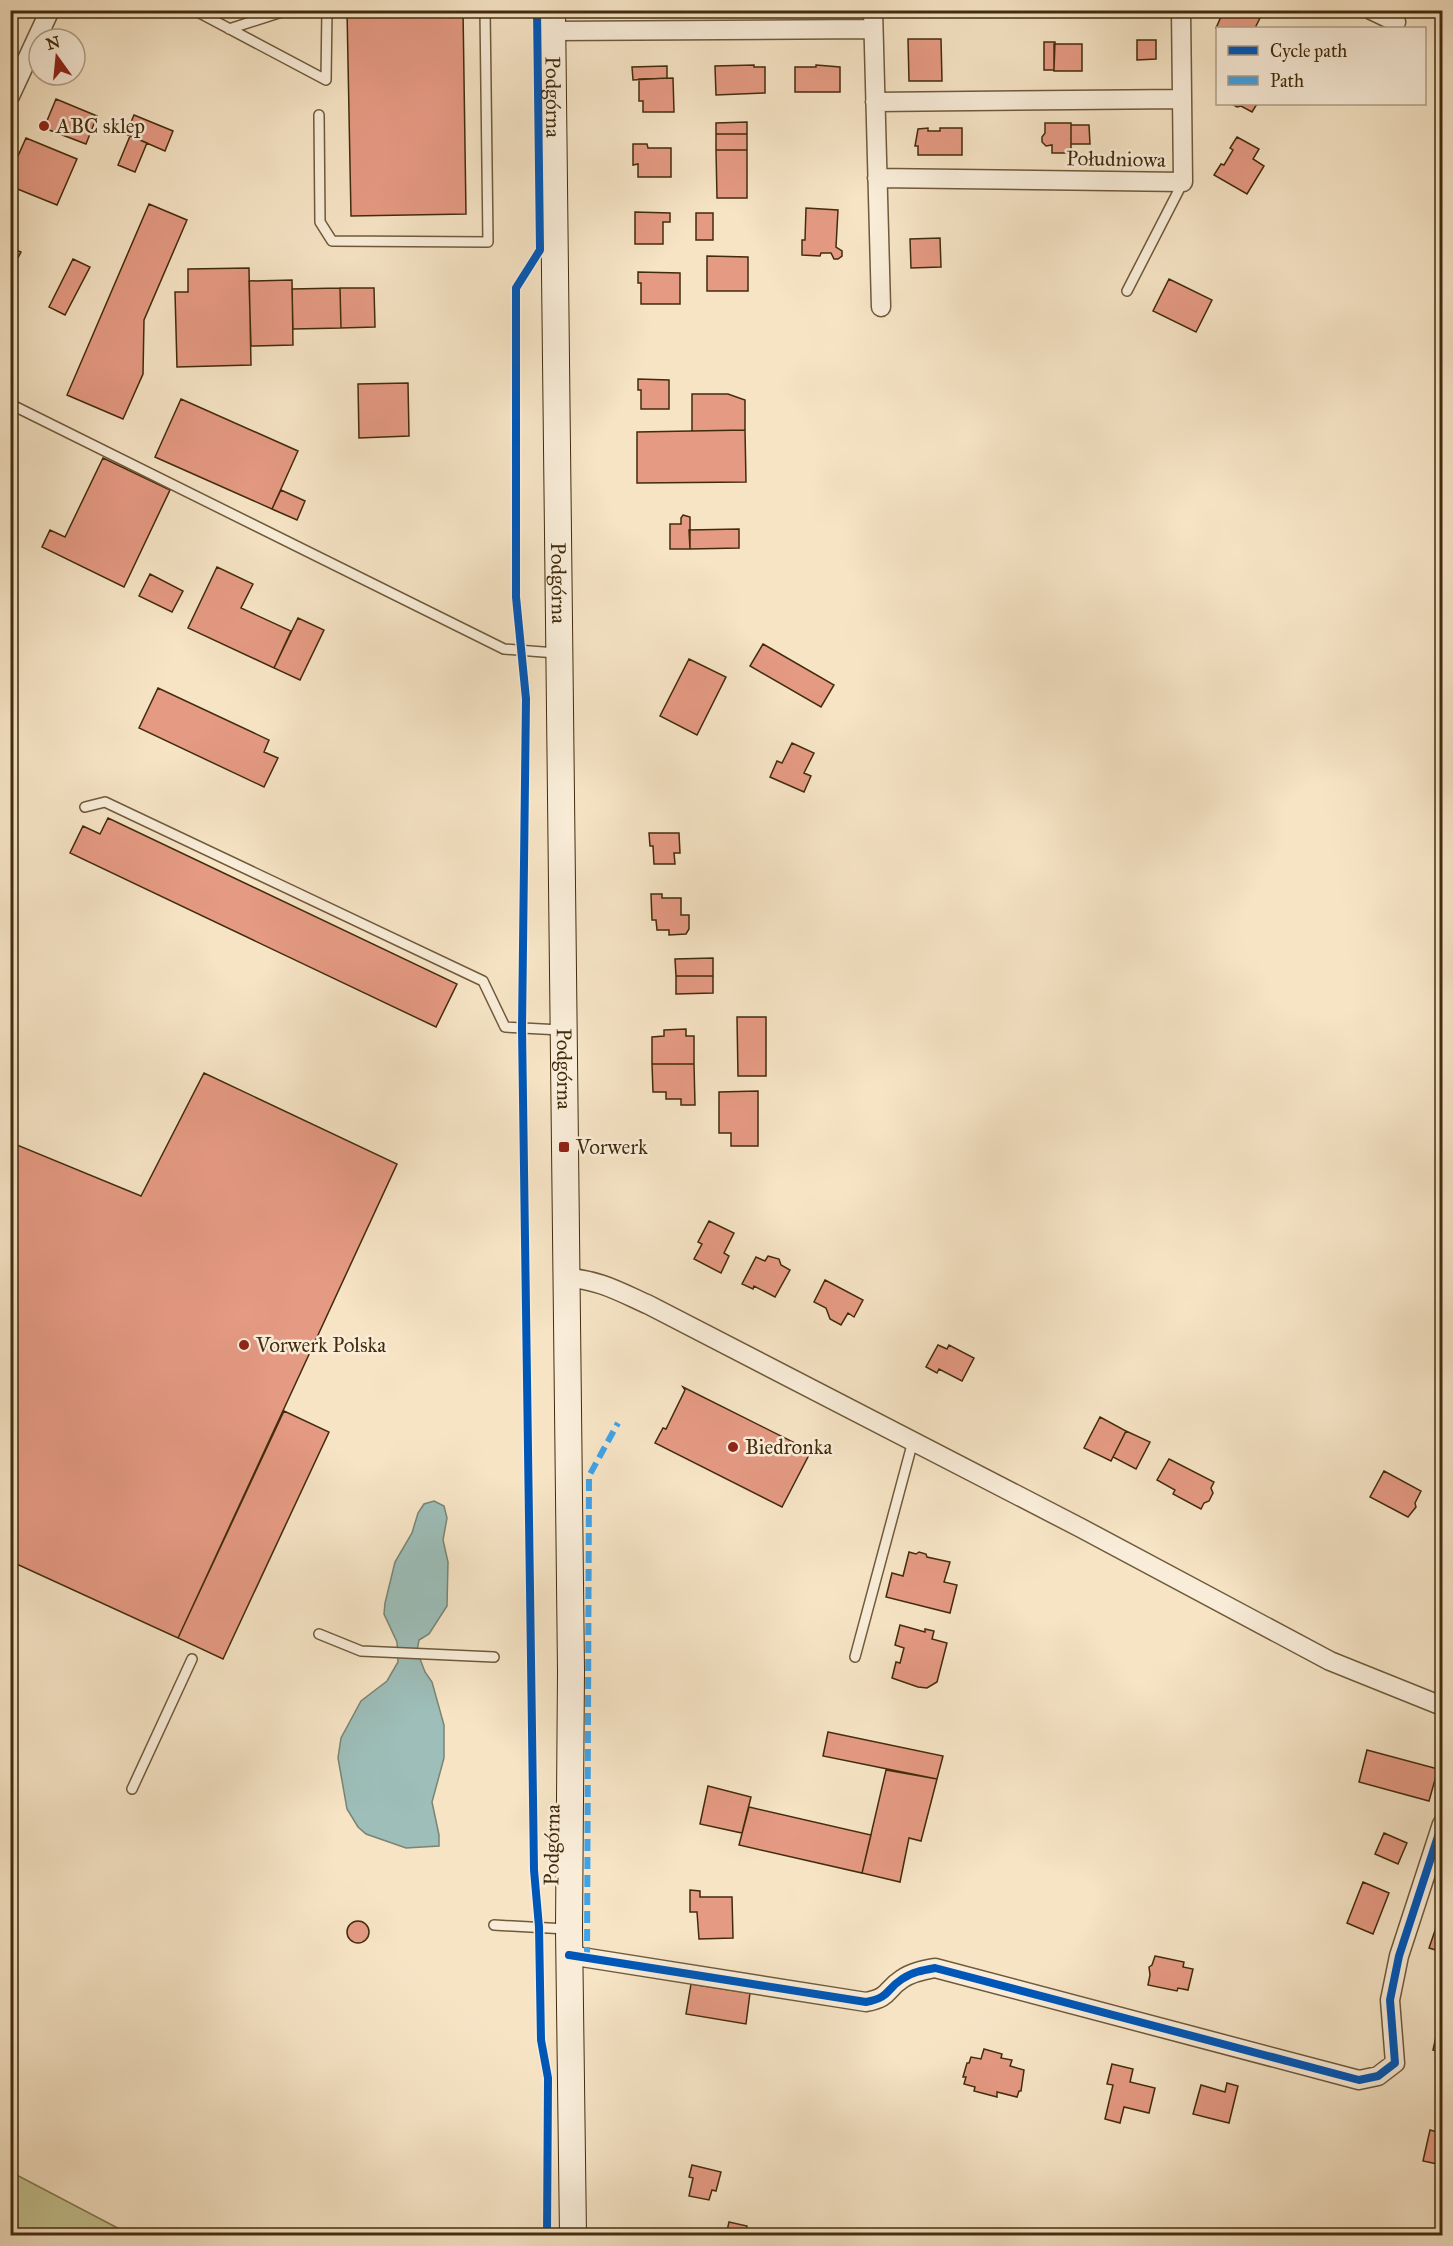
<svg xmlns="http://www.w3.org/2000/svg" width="1453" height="2246" viewBox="0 0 1453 2246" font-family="'IM FELL Great Primer',serif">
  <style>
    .green { fill: #c4c290; stroke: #83774e; stroke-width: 1.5 }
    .water { fill: #9dbeb9; stroke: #798474; stroke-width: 1.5 }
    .building { fill: #e59a83; stroke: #422c0c; stroke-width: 1.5 }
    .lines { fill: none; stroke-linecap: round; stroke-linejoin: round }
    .service-casing { stroke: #6f5a3a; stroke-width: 12 }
    .minor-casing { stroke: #6f5a3a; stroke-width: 21 }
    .secondary-casing { stroke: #422c0c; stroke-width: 28 }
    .service { stroke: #f9edd9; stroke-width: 9 }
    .minor { stroke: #f9edd9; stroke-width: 18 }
    .secondary { stroke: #f9edd9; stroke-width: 26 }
    .quiet { stroke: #3fa3e9; stroke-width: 6; stroke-dasharray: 12 6; stroke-linecap: butt }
    .cycleway-casing { stroke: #f9edd9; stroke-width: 11 }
    .cycleway { stroke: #0057b8; stroke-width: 8 }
    .poi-dot { fill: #8f2418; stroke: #f9edd9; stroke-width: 2 }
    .labels { text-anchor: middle; stroke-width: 5; stroke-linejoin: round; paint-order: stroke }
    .street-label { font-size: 21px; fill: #422c0c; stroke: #f9edd9 }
    .poi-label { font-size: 21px; fill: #422c0c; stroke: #f9edd9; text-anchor: start }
  </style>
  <rect width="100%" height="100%" fill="#f6e4c5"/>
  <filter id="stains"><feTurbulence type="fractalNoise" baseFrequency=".00333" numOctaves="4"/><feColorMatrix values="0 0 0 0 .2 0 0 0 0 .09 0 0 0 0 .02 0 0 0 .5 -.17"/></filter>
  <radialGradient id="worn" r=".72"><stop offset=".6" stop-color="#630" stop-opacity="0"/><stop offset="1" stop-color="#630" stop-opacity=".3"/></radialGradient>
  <path class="green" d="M10,2172h1l120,63h-120z"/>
  <path class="water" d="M434,1501l10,5 3,12 -4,22 5,22 -1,44 -18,28 -10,6 -2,11 8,21 7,10 12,43v33l-12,44 7,33v11l-33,2 -40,-14 -8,-7 -11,-18 -9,-51 3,-20 20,-37 26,-20 11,-19 -1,-20 -13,-28 1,-11 10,-41 17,-29 6,-20 6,-9z"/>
  <path class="building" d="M347,10h116l3,204 -115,2z
    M1224,10h40l-9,18h-39z
    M908,39h33l1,42h-33z
    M1137,40h19v19l-19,1z
    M1044,42h11l-1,28h-10z
    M1054,44h28v27h-28z
    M754,65v2h11v26l-49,2 -1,-29z
    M816,65l24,2v25h-45v-25h21z
    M667,66v12l-34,2 -1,-13z
    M673,78l1,34h-31v-11h-4v-22z
    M56,99l41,17 -11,28 -42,-16z
    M1232,104h25l-5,8 -11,-6 -4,1z
    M134,115l39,16 -8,20 -39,-17z
    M747,122v12h-31v-11z
    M1045,123h26v30h-19v-8l-6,1 -4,-4v-5l3,-4z
    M1071,125h18l1,19h-19z
    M928,128v3h12v-3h22v27h-44v-9h-3l3,-17z
    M716,134h31v16h-31z
    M130,136l17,7 -12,29 -17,-7z
    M1237,137l22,12 -6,10 11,7 -17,28 -33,-19 7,-11 3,1 9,-15 -3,-2z
    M26,138l51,21 -20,46 -47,-19v-12z
    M633,144h14l1,4h23v29h-33v-13l-5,1z
    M716,150h31v48h-30z
    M149,204l38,16 -43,100 -1,54 -20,45 -56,-24z
    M806,208l32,2 -2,37 6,4v5l-4,3h-4l-3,-6h-10l-1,3 -18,-1v-15h3z
    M635,212l35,1v9h-7v22h-28z
    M696,213h17v27h-17z
    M940,238l1,29 -30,1 -1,-29z
    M10,247l11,5 -11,21z
    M707,256l41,1v34h-41z
    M73,259l17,8 -25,48 -16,-8z
    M249,268l2,97 -74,2 -2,-75h13v-23z
    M638,272l42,1v31h-39v-21h-3z
    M1169,279l43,21 -16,32 -43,-21z
    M292,280l1,65 -42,1 -2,-65z
    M340,288h34l1,39 -34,1z
    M340,288l1,40 -48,1 -1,-40z
    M638,379l31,1v29h-28v-19h-3z
    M408,383l1,53 -50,2 -1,-54z
    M692,394h36l17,6v30l-53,1z
    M181,399l117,52 -26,58 -117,-52z
    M745,430l1,52 -109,1v-51z
    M103,458l67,32 -46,97 -82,-40 8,-17 15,7z
    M281,490l24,11 -8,19 -25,-11z
    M683,515l7,2v32h-20v-25h11v-6z
    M739,529v19l-49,1 -1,-19z
    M217,567l36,17 -12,24 50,23 -17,37 -86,-40z
    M150,574l33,17 -11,21 -33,-16z
    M298,618l26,12 -24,50 -26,-12z
    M763,644l71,41 -13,22 -71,-41z
    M689,659l37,18 -29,58 -37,-19z
    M158,688l111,52 -5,12 14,6 -14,29 -125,-59z
    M792,743l22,10 -10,20 7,3 -7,16 -34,-15 7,-16 5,2z
    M108,818l349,166 -21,43 -366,-174 13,-27 17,8z
    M649,833h30l1,20h-6l1,11h-21l-1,-18h-3z
    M651,894h11v4h19v17h8v14l-3,5 -17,1v-5h-12l-1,-10h-4z
    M713,958v18h-37l-1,-17z
    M676,976h37v17l-37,1z
    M737,1017h29v59h-28z
    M686,1029v7h8v28h-42v-27l12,-1v-6z
    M652,1064h42l1,41h-14v-6h-15v-7h-13z
    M204,1073l193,91 -219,474 -168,-77v-419l131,54z
    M758,1091v55h-27v-13h-12v-41z
    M709,1221l25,12 -10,20 5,3 -8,17 -27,-14 8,-15 -4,-2z
    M768,1256l11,3 2,6 9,5 -15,27 -21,-11 -1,3 -11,-5 14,-27 9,4z
    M825,1280l38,20 -9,17 -6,-4 -7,12 -11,-6 -4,-11 -12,-6z
    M938,1345l9,4 2,-4 25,13 -12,23 -23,-12 -2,4 -11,-6z
    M683,1387l128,64 -29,56 -127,-64 8,-15 3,1 19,-39z
    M284,1411l45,21 -106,227 -45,-21z
    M1100,1417l26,14 -15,30 -27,-13z
    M1126,1431l24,11 -14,27 -23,-12z
    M1169,1459l45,23 -3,6 2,5 -4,8 -5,2 -3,6 -28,-15 2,-4 -18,-10z
    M1384,1471l37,20 -6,12 1,4 -8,10 -38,-20z
    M909,1552l7,2 3,-2 7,2 1,3 23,5 -6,20 13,3 -7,28 -64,-16 6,-24 11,3z
    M900,1625l25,7v-3l9,2 -2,8 15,4 -10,39 -10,6 -9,-1 -26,-9 4,-16 4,1 4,-15 -9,-3z
    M828,1732l115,24 -6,23 -114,-23z
    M1367,1750l71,19 -9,32 -70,-19z
    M886,1770l51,9 -16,62 -12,-3 -9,44 -38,-9z
    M708,1786l43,11 -9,36 -42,-9z
    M749,1807l122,28 -9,38 -123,-28z
    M1384,1833l23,10 -9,21 -23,-10z
    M1363,1882l26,11 -16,41 -26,-11z
    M690,1890l10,1v6h32l1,41 -34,1 -2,-27h-7z
    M347 1932a11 11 0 1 1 22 0a11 11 0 1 1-22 0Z
    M1438,1922l4,1v29l-13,-4z
    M1155,1956l29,6 -1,5 10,2 -5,21 -10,-2 -1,3 -29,-6 2,-10 -1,-8 3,-2z
    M691,1984l59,9 -4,31 -60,-10z
    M1442,2009v44l-9,-3z
    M984,2049l18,5 -1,4 11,2 -2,6 14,4 -3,21h-2l-2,6 -20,-5v5l-23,-6 1,-4 -11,-3 2,-7h-3l4,-14h2l2,-6 10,2z
    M1112,2064l21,5 -3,13 25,6 -6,25 -25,-6 -4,16 -15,-4 8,-34 -6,-1z
    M1227,2083l11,3 -9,37 -36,-9 8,-29 24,7z
    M1430,2130l12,3v32l-19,-4z
    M692,2165l29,7 -5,19 -4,-1 -3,10 -20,-4 4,-18 -4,-1z
    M729,2222l18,4 -2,10h-28l2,-7 8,2z"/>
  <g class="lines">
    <defs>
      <path id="service" d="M194,10l132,70 1,-70
        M229,29l59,-19
        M319,115l1,107 12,19 156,1 -3,-232
        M1127,291l56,-109
        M10,404l494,245 52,4
        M85,807l20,-5 378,179 22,46 56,3
        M319,1634l42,17 133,6
        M855,1657l58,-216
        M132,1789l60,-130
        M494,1925l72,4"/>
      <path id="minor" d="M873,10l8,297
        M1371,10l25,12
        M552,31l321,-2
        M10,96l40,-86
        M875,102l307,-3
        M877,178l306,4 -2,-172
        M566,1278c32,1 54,14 83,27l430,222 251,134 112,45
        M569,1955l297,47c25,-5 19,-12 36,-23 10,-7 22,-9 33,-11l424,112 19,-4 17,-13 -5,-63 9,-44 43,-132"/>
      <g id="secondary">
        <path id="s1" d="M552,10l19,1661 -2,258 4,307"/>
      </g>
    </defs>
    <use href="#service" class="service-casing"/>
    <use href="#minor" class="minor-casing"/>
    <use href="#secondary" class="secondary-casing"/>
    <use href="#service" class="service"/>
    <use href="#minor" class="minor"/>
    <use href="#secondary" class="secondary"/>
    <path class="quiet" d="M587,1959l2,-483 29,-53"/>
    <defs>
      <path id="cycleway" d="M537,10l3,240 -24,38v309l10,102 -4,329 12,842 5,57 2,113 7,38 -1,158
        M569,1955l297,47c25,-5 19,-12 36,-23 10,-7 22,-9 33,-11l424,112 19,-4 17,-13 -5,-63 9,-44 43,-132"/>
    </defs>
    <use href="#cycleway" class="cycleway-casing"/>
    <use href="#cycleway" class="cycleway"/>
  </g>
  <g class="poi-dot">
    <circle cx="44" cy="126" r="6"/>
    <rect x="558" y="1141" width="12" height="12" rx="3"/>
    <circle cx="244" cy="1345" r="6"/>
    <circle cx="733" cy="1447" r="6"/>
  </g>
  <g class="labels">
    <g class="street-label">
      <text dy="7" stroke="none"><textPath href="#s1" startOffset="87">Podgórna</textPath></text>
      <text transform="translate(1116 159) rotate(1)" y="7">Południowa</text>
      <text dy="7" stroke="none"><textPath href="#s1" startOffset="573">Podgórna</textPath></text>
      <text dy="7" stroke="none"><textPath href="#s1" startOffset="1059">Podgórna</textPath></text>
      <text transform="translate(552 1845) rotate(-89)" y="7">Podgórna</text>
    </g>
    <g class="poi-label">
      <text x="56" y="133">ABC sklep</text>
      <text x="576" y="1154">Vorwerk</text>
      <text x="256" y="1352">Vorwerk Polska</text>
      <text x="745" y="1454">Biedronka</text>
    </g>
  </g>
  <rect width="1453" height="2246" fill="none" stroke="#f6e4c5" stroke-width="36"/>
  <rect x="12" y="12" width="1429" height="2222" fill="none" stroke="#422c0c" stroke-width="3"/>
  <rect x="18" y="18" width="1417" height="2210" fill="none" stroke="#422c0c" stroke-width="1.5"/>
  <rect x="1216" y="27" width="210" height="78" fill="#f9edd9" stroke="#b0a087" stroke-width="1.5"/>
  <rect x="1228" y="46" width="30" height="9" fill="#0057b8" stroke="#b0a087" stroke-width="1.5"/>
  <text x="1270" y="57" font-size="18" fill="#422c0c">Cycle path</text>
  <rect x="1228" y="76" width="30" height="9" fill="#3fa3e9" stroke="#b0a087" stroke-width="1.5"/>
  <text x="1270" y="87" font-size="18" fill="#422c0c">Path</text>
  <g transform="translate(57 57) rotate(345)"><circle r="28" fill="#f9edd9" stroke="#b0a087" stroke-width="1.5"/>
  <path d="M0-4.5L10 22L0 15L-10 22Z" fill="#8f2418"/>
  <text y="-9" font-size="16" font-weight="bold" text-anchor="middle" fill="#422c0c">N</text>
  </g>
  <rect width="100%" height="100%" filter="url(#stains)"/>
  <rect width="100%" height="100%" fill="url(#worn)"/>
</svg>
